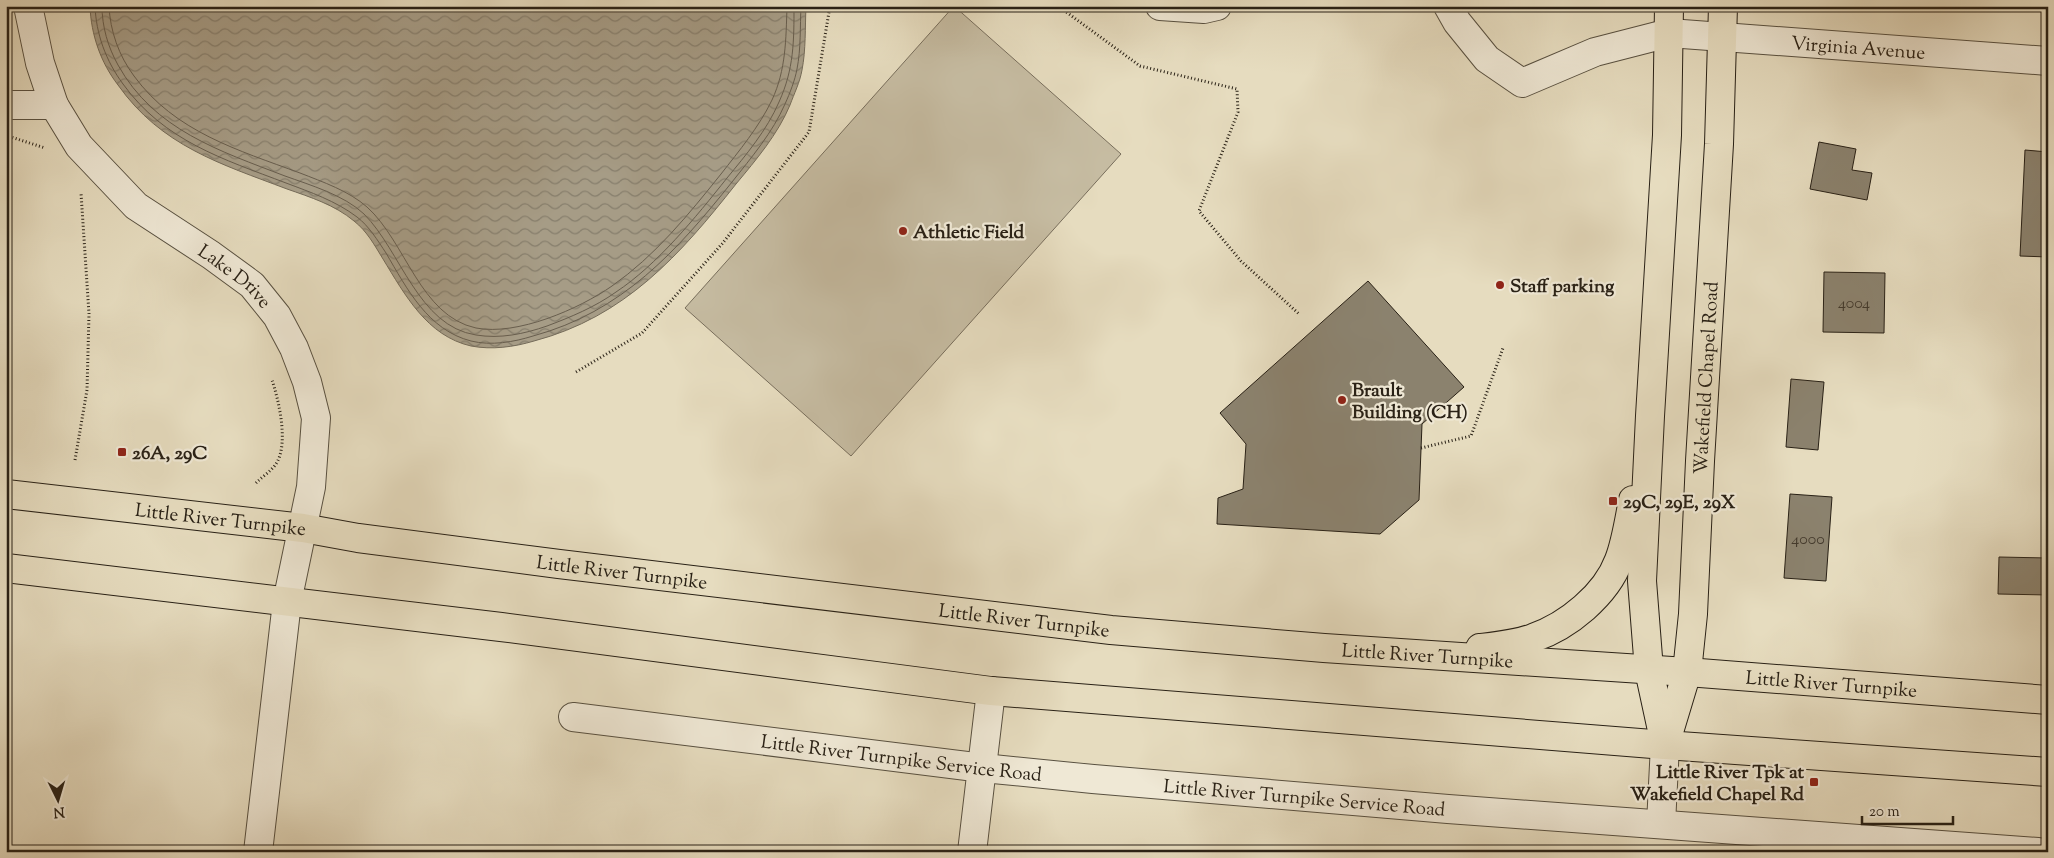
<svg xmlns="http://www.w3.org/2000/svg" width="2054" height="858" viewBox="0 0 2054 858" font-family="'Sorts Mill Goudy',serif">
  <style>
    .garden { fill: #c6bca2; stroke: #786e5c }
    .water { fill: url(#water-waves); stroke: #746b59 }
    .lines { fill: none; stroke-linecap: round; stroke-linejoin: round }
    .shore { stroke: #685e4e; stroke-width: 1 }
    .building { fill: #8b826e; stroke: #292116 }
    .minor-casing { stroke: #585040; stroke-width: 30 }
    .major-casing { stroke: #292116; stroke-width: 30 }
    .path { stroke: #292116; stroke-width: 3; stroke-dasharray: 1 2.5; stroke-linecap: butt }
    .minor { stroke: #efe8d5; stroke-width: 28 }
    .major { stroke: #e6dcbf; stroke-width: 28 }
    .poi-dot { fill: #8f2418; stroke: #efe8d5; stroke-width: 2 }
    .labels { text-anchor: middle; stroke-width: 4.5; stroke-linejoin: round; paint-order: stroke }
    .number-label { font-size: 16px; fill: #42392c }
    .street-label { font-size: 19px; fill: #292116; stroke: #efe8d5 }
    .poi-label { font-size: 19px; font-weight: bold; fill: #292116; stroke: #efe8d5; text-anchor: start }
  </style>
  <defs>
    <pattern id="water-waves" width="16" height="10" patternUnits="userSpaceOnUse" patternTransform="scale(1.25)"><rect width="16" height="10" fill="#a69c86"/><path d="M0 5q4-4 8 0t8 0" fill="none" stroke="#877f6d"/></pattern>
  </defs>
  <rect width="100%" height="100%" fill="#e6dcbf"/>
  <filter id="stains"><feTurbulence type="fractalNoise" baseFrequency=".004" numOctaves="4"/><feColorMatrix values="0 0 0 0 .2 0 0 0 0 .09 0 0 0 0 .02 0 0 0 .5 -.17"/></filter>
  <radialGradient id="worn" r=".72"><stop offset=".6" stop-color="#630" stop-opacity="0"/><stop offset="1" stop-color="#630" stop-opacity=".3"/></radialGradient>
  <path class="garden" d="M954,6l167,148 -270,302 -166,-148z"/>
  <path class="water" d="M90,6h716c-1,21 0,44 -4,64 -2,12 -8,24 -12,35 -12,29 -34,55 -54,79 -56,71 -111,133 -202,157 -20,6 -42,9 -63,5 -44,-10 -66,-51 -88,-87 -8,-13 -16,-28 -29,-38 -19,-16 -44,-24 -67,-32 -66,-25 -126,-43 -169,-104 -17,-22 -27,-50 -28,-79z"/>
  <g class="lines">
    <path class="shore" d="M95,6c1,28 11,55 28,78 41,57 100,75 163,99 24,9 50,18 71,34 12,9 21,24 29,36 21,36 42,77 85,88 20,5 43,1 62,-5 89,-24 144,-85 199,-154 19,-24 41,-50 53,-78 5,-11 10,-24 12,-35 4,-20 3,-42 4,-63
      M102,6c0,21 6,41 16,59 36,65 102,86 167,111 25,9 59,19 79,38 37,37 54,112 112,121 24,4 48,-1 71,-9 24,-9 48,-19 69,-34 41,-27 80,-75 111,-114 19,-23 40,-48 52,-76 15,-33 15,-61 15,-96
      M109,6c1,25 10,50 25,70 41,56 104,74 166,97 23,9 49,18 67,34 39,35 53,109 109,121 41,8 103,-19 136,-42 43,-30 77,-72 109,-112 18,-23 38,-47 51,-74 14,-30 14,-61 15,-94"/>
  </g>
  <path class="building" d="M1819,142l37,7 -4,21 20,3 -5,27 -57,-11z
    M2025,150l23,2v105l-28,-1z
    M1824,272l61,1 -1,60 -61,-1z
    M1368,281l96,106 -42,37 -3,76 -39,34 -163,-10 1,-26 25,-9 3,-45 -26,-31z
    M1791,379l33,3 -6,68 -32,-3z
    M1790,494l42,3 -6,84 -42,-3z
    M1999,557l49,1v37l-50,-1z"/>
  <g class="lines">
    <defs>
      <g id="minor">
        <path id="s1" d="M28,6l12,57 14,42 25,41 57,60 75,49 41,30 25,31 17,32 13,34 9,36 -5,69 -24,115 -29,250"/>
        <path d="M1160,6l44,3 13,-3"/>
        <path id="s2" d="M1448,6l9,16 30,37 35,24 73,-31 74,-19 379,28"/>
        <path d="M6,105h48"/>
        <path id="s3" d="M573,717l410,51 110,11 355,30 590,43"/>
        <path d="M1661,824l4,-79"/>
        <path d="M972,852l19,-161"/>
      </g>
      <g id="major">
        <path id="s4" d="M6,494l297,34 55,10 201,26 552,66 213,18 363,24 361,28"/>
        <path d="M6,568l495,59 490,64 674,54 383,27"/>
        <path d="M1480,648c17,-2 37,-4 53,-10 35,-12 73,-43 86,-78 7,-18 10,-40 14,-60"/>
        <path d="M1665,744l-16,-74 -7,-89 8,-165 17,-281 2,-129"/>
        <path id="s5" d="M1665,745l22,-73 6,-58 7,-153 19,-317 4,-138"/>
      </g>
    </defs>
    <use href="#minor" class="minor-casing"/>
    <use href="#major" class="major-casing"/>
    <path class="path" d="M1058,6l82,60 97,23 1,23 -39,99 42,50 58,53
      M6,223l5,-86 34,11
      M576,372l66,-39 80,-89 87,-112 21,-126
      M1421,448l50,-12 32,-88
      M75,460l12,-70 2,-76 -8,-121
      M256,483c6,-6 15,-12 20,-19 13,-20 3,-63 -4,-84"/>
    <use href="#minor" class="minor"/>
    <use href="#major" class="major"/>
  </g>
  <g class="poi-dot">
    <circle cx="903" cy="231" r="5"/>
    <circle cx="1500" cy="285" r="5"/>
    <circle cx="1342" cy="400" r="5"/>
    <rect x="117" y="447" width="10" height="10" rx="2.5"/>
    <rect x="1608" y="496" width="10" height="10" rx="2.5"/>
    <rect x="1809" y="777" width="10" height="10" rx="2.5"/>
  </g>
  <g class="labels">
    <g class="number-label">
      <text x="1854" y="308">4004</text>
      <text x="1808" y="544">4000</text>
    </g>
    <g class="street-label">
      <text dy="7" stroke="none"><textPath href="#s2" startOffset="454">Virginia Avenue</textPath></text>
      <text dy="7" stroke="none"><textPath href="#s1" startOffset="355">Lake Drive</textPath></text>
      <text dy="7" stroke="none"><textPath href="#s5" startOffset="371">Wakefield Chapel Road</textPath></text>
      <text dy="7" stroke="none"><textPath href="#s4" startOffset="216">Little River Turnpike</textPath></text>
      <text dy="7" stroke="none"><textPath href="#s4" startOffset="621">Little River Turnpike</textPath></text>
      <text dy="7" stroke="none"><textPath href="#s4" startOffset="1026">Little River Turnpike</textPath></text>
      <text dy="7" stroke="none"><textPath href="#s4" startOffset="1431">Little River Turnpike</textPath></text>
      <text dy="7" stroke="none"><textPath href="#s4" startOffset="1836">Little River Turnpike</textPath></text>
      <text dy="7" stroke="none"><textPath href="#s3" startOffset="331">Little River Turnpike Service Road</textPath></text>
      <text dy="7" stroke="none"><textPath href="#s3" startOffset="736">Little River Turnpike Service Road</textPath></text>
    </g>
    <g class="poi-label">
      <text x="913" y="238">Athletic Field</text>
      <text x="1510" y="292">Staff parking</text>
      <text x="1352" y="396">Brault<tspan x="1352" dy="22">Building (CH)</tspan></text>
      <text x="132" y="459">26A, 29C</text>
      <text x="1623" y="508">29C, 29E, 29X</text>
      <text x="1804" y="778" text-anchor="end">Little River Tpk at<tspan x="1804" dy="22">Wakefield Chapel Rd</tspan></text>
    </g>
  </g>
  <rect width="2054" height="858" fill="none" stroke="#e6dcbf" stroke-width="25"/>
  <rect x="8" y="8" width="2039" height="843" fill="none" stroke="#292116" stroke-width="2.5"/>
  <rect x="12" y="12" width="2029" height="833" fill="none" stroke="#292116"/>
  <g transform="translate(58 800) rotate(175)" stroke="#efe8d5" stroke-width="4" paint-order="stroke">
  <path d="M0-4L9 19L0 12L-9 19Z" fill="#292116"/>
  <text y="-8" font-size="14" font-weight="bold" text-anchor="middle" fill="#292116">N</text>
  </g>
  <path d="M1862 816v8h91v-8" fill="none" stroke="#292116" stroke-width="2.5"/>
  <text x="1869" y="816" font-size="15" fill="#292116" stroke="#efe8d5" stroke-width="4" paint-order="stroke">20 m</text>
  <rect width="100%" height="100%" filter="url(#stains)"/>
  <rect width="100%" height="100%" fill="url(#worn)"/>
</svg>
